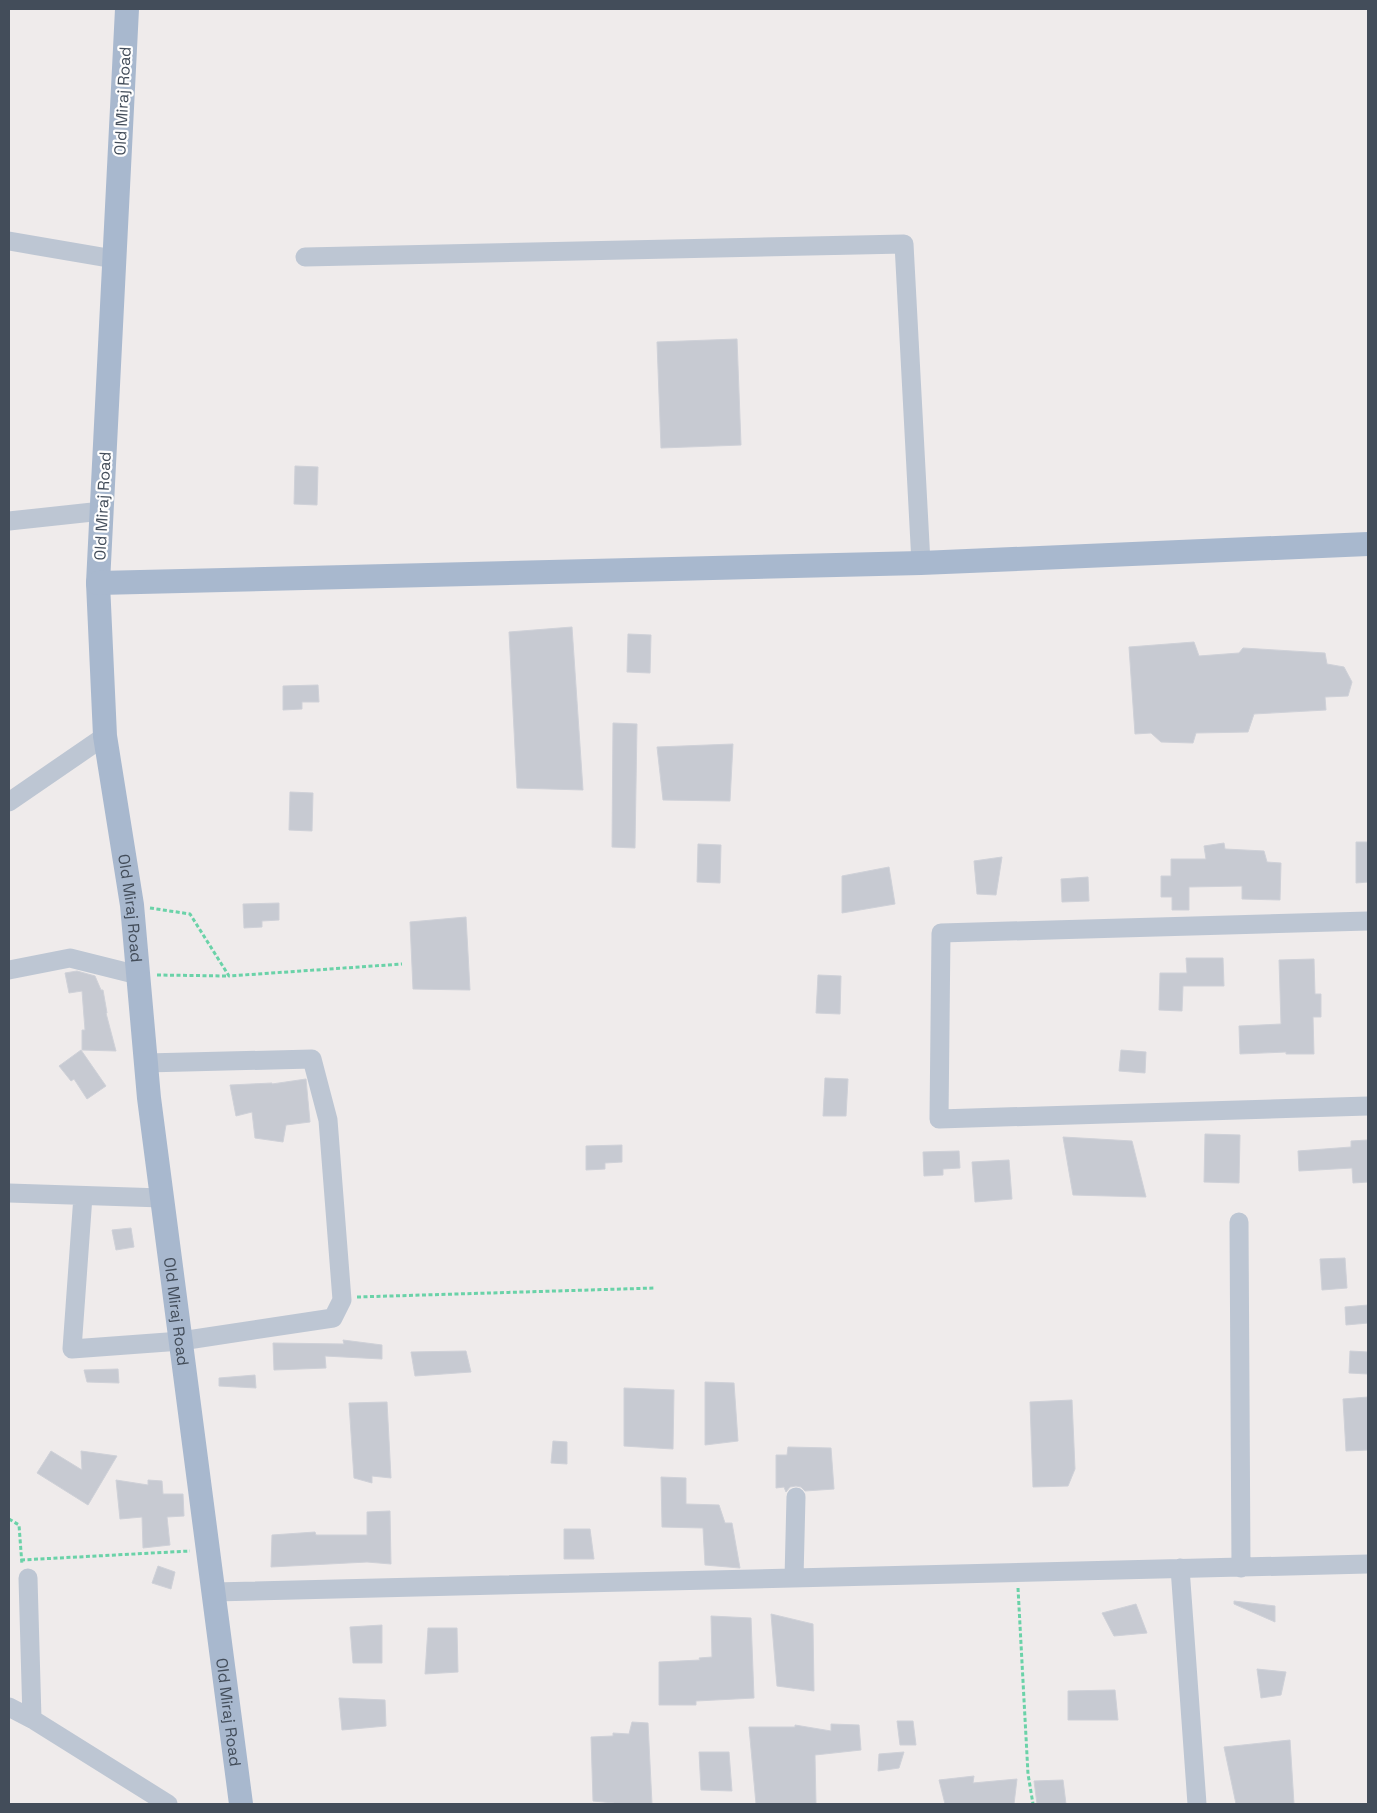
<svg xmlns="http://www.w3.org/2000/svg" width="1377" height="1813" viewBox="0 0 1377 1813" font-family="'Space Grotesk',sans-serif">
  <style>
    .building { fill: #c7cad2; stroke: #cfd1d8 }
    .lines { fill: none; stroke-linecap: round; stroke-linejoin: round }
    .path { stroke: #6ad2a8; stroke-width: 3; stroke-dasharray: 4 2.5; stroke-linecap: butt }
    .minor { stroke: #bdc6d3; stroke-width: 19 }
    .major { stroke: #a8b8ce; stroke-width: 24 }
    .labels { text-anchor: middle; stroke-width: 4.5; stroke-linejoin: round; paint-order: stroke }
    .street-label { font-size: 16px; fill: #434d5a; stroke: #fff }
  </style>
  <rect width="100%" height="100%" fill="#efebeb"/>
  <path class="building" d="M737,339l4,106 -80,3 -4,-106z
    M295,466l23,1 -1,38 -23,-1z
    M572,627l11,163 -66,-2 -8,-156z
    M628,634l23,1 -1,38 -23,-1z
    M1194,642l5,14 40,-3 4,-5 82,5 2,11 17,3 8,15 -4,14 -23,1 1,13 -72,4 -6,18 -52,1 -3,10 -32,-1 -10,-9 -16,1 -6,-87z
    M318,685l1,17h-17v7l-19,1v-24z
    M613,723l24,1 -2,124 -23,-1z
    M733,744l-3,57 -67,-1 -6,-53z
    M290,792l23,1 -1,38 -23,-1z
    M1356,842h12v40l-12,1z
    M1224,843l1,6 39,2 3,11 14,1 -1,37 -38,-1v-13l-53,1v23h-17v-13h-11v-21h10v-17h35l-2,-13z
    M698,844l23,1 -1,38 -23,-1z
    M1002,857l-6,38 -19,-1 -3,-33z
    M889,867l6,37 -53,9v-37z
    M1088,877l1,24 -27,1 -1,-23z
    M279,903v17l-17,1v6l-18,1 -1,-24z
    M466,917l4,73 -57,-1 -3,-67z
    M1186,958h37l1,28h-41l-1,25 -23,-1 1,-37h27z
    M1314,959l1,35h6v23h-8l1,37h-28v-2l-46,2 -1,-28 42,-2 -2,-64z
    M77,971l18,5 6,14h2l4,23h-1l10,38 -34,-1v-20h3l-3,-39 -13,2 -4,-20z
    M818,975l23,1 -1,38 -24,-1z
    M81,1050l25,36 -19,13 -13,-20 -3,2 -12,-15z
    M1121,1050l25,2 -1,21 -26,-2z
    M825,1078l23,1 -2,37h-23z
    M306,1079l4,43 -24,3 -3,17 -28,-4 -3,-26 -16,4 -6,-31 42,-2v1z
    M1205,1134l35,1 -1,48 -35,-1z
    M1063,1137l69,4 14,56 -73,-2z
    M1368,1140v42l-15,1 -1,-15 -53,3 -1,-20 53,-4v-6z
    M622,1145v17l-17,1v6l-19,1v-24z
    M959,1151l1,17 -17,1v6l-19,1 -1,-24z
    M1009,1160l3,39 -37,3 -3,-40z
    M131,1228l3,19 -18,3 -4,-20z
    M1345,1258l2,30 -25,2 -2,-31z
    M1368,1305v18l-22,2 -1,-18z
    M343,1340l39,5v14l-57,-3 1,12 -52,2 -1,-27 71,1z
    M466,1351l5,21 -56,4 -4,-24z
    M1350,1351l18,1v22l-19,-1z
    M118,1369l1,14 -32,-1 -3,-12z
    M255,1375l1,13 -37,-2v-8z
    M705,1382l29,1 4,58 -33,4z
    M624,1388l50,2 -1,59 -49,-3z
    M1368,1397v53l-22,1 -3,-52z
    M1072,1400l3,69 -7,17 -35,1 -3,-85z
    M387,1402l4,76 -19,-2v7l-18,-5 -5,-75z
    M553,1441l14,1v22l-16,-1z
    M788,1447l43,1 3,41 -29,2 -4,-4 -5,-1 -6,1 -4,5 -2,-5 -8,1v-33h11z
    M51,1451l31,19 -1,-19 36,5 -29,49 -51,-32z
    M661,1477l25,1v26l33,1 6,18h7l8,45 -35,-3 -2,-37 -41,-1z
    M116,1480l32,5v-5l14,1 1,13h20l1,22 -17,1 3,28 -27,3 -1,-31 -22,2z
    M390,1511l1,53 -24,-2 -96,5 1,-32 43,-3 1,3h51v-23z
    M564,1529h26l4,30h-30z
    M158,1566l17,6 -4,17 -19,-6z
    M1234,1601l41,5v16l-41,-18z
    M1136,1604l11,29 -33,3 -12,-23z
    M771,1614l42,10 1,67 -37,-5z
    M711,1616l40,2 3,80 -58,3v4h-37v-43l41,-2 -1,-2 13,-1z
    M382,1625v38h-29l-3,-36z
    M428,1628h29l1,44 -33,2z
    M1257,1669l29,3 -5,23 -20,3z
    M1115,1690l3,30h-50v-29z
    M339,1698l46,2 1,26 -44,4z
    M897,1721h16l3,24h-16z
    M632,1722l16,1 4,81h-38v-1l-21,-2 -2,-64 22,-1v-3l16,1z
    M831,1724l28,1 2,25 -46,5 1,49h-60l-7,-77h46v-2l36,6z
    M1290,1740l4,64h-58l-12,-57z
    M699,1752h30l3,39 -31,-1z
    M904,1752l-5,16 -21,3 1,-17z
    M974,1776l-1,7 44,-4 -3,25h-69l-6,-24z
    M1063,1780l3,24h-29l-3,-23z"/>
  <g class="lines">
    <path class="path" d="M150,908l40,6 39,62 173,-12
      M157,975l71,1
      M357,1297l298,-9
      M9,1519l10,6 3,40
      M21,1560l169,-9
      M1018,1588l10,186 5,30"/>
    <path class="minor" d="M9,241l105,18
      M305,257l599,-13 17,319
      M9,521l93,-10
      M9,802l96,-66
      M1368,921l-427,12 -2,186 429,-13
      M9,970l61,-12 68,17
      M9,1193l153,5
      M83,1196l-11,153 109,-8 152,-23 9,-18 -14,-180 -16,-61 -166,4
      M1239,1222l2,346
      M1180,1568l17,236
      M28,1578l4,141
      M794,1578l2,-81
      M214,1592l1154,-28
      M9,1707l23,12 136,85"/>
    <g class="major">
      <path id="s1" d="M127,9l-29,574 7,153 27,169 17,193 92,706"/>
      <path d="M98,583l823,-20 447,-19"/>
    </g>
  </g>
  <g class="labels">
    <g class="street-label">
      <text transform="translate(122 101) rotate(-87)" y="6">Old Miraj Road</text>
      <text transform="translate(102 506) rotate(-87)" y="6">Old Miraj Road</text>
      <text dy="6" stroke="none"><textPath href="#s1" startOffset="902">Old Miraj Road</textPath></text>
      <text dy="6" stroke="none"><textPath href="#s1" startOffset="1308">Old Miraj Road</textPath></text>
      <text dy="6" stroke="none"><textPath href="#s1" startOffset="1712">Old Miraj Road</textPath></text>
    </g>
  </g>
  <rect width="1377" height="1813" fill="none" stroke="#434d5a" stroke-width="20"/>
</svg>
